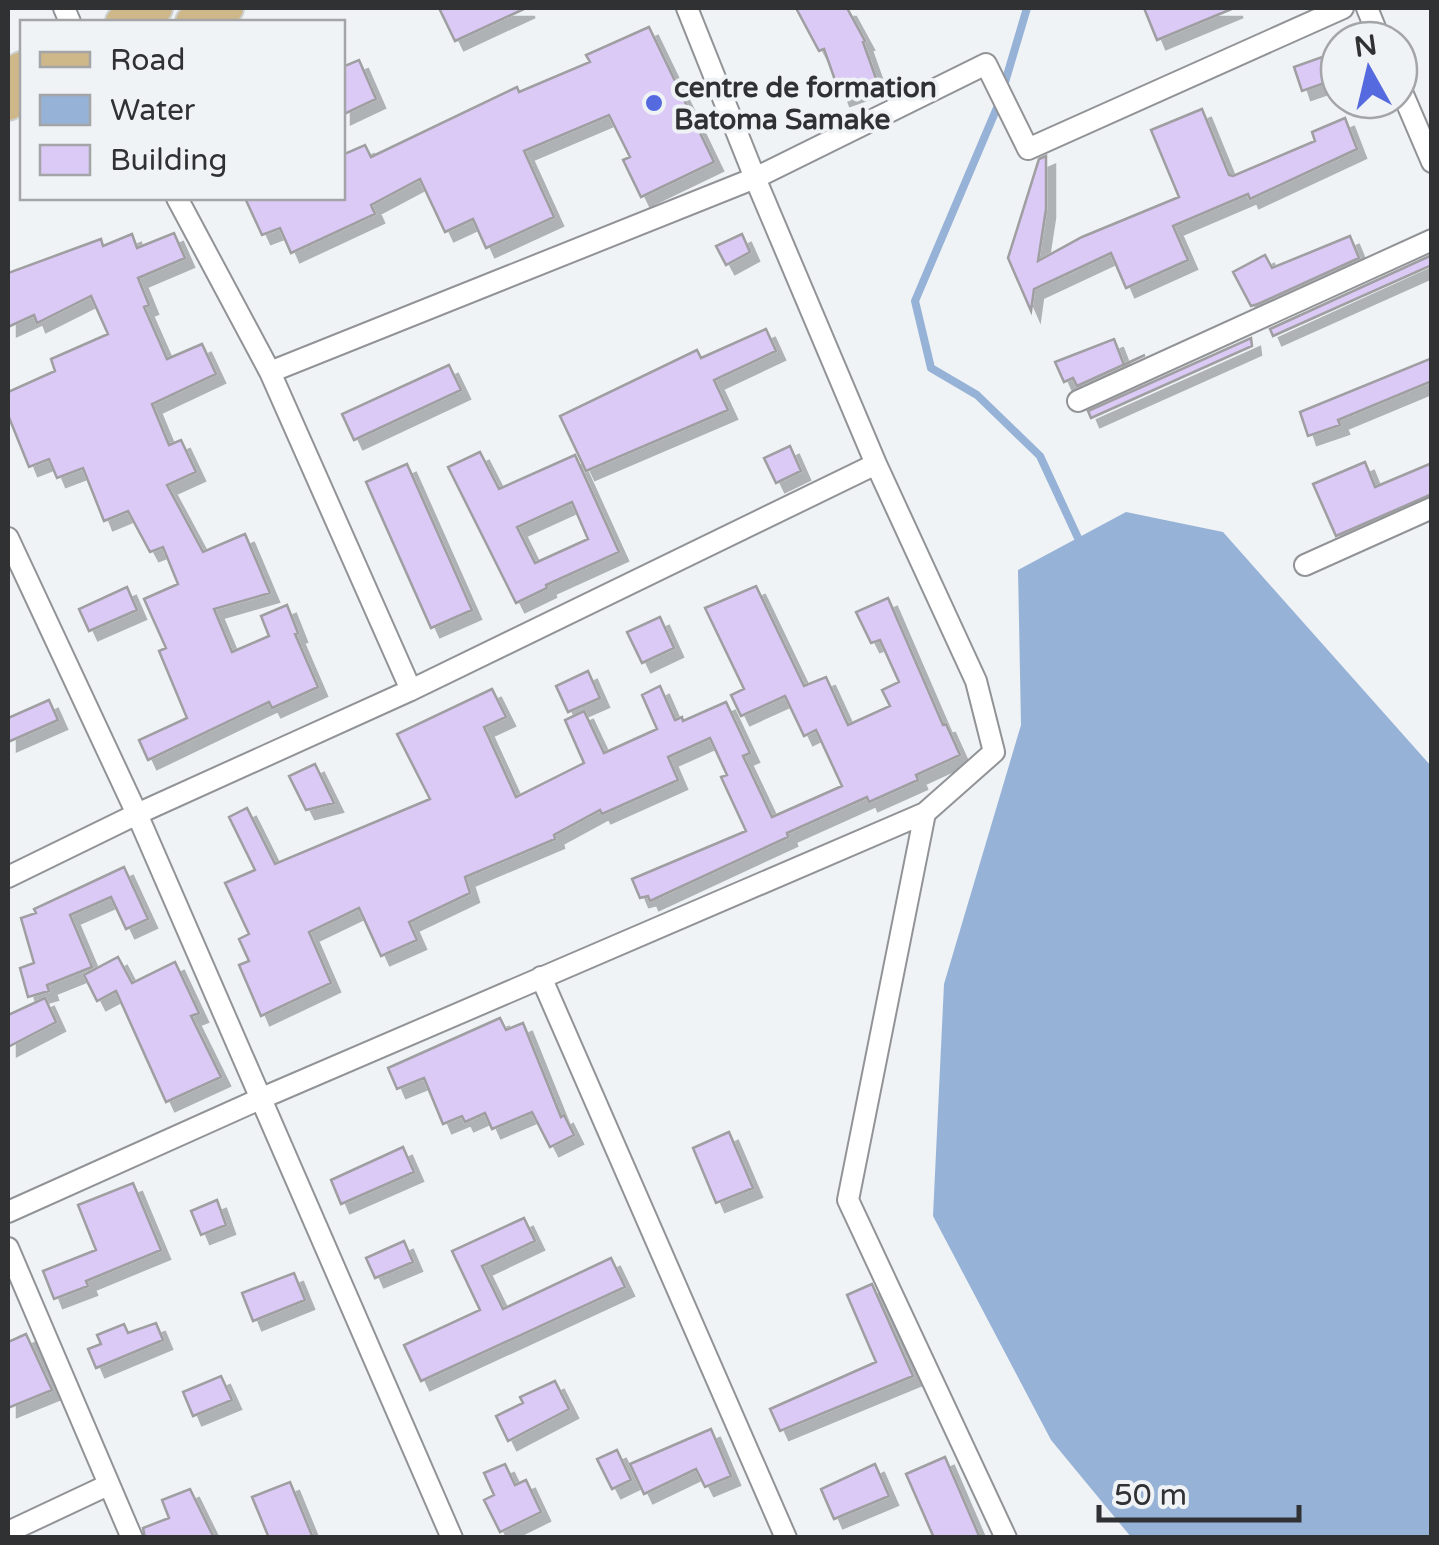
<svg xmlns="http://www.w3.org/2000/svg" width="1439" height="1545" viewBox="0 0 1439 1545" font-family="'Varela Round',sans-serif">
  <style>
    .water { fill: #97b2d7 }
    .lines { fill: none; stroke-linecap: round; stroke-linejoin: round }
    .stream { stroke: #97b2d7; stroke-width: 8 }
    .building { fill: #dbcaf6; stroke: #9f9ea1; stroke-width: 2.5; fill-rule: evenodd; filter: url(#shadow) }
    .minor-casing { stroke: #919396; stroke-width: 24 }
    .primary-casing { stroke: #cdcece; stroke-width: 36 }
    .minor { stroke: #fff; stroke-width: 20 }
    .primary { stroke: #ceb788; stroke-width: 32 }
    .poi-dot { fill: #566ae0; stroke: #eff3f5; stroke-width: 4 }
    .labels { text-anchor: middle; stroke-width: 8; stroke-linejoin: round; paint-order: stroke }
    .poi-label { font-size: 28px; font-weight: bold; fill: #303132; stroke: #eff3f5; text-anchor: start }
  </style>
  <defs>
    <filter id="shadow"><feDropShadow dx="9" dy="9" stdDeviation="0" flood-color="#0004"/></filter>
  </defs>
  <rect width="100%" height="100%" fill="#eff3f5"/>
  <path class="water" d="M1126,512l97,20 208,234v771h-300l-80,-97 -118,-224 11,-232 77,-259 -3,-155z"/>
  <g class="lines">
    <path class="stream" d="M1003,89l24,-81
      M999,103l-84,198 16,67 46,27 63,61 38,82"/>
  </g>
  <path class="building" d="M439,8h87l-71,33z
    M796,8h51l18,33 -2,1 15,42 -37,13 -17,-48 -5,2z
    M1144,8h90l-77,32z
    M649,27l65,135 -73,35 -18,-37 7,-3 -21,-42 -85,36 30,66 -68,31 -13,-29 -28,13 -25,-53 -49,26 4,9 -84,39 -11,-25 -18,7 -17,-37h97v-43l23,-10 6,12 146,-70 2,5 71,-30 -4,-7z
    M1339,51v27l-37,13 -8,-24z
    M359,60l17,39 -34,16v-48z
    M1202,109l27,66 4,1 82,-35 -3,-9 33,-14 12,31 -107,50 -2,-5 -75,32 15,34 -62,28 -15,-35 -77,36 -3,22 -23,-53 31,-99 7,-3v53l-8,52 44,-24 97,-40 -28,-67z
    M174,233l11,25 -47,20 11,27 -5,2 23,52 35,-15 14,30 -64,30 17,41 12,-5 15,32 -29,13 36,67 42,-18 25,59 -56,16 18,43 37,-16 -8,-20 26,-11 11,28 -3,1 23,53 -46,21 -3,-6 -121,58 -9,-20 48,-22 -28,-67 7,-3 -22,-49 34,-15 -15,-37 -13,5 -22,-41 -24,10 -21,-53 -26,10 -8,-19 -20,8 -21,-52v-23l47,-21 -4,-12 57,-25 -17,-38 -54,27 -3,-8 -26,12v-54l93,-34 2,7 29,-12 5,14z
    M742,234l8,18 -24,13 -10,-19z
    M1350,236l9,22 -101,46 -7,2 -18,-34 32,-17 7,13z
    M1432,255v10l-159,71 -3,-7z
    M766,329l10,22 -62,29 14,30 -142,61 -26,-55 137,-66 4,8z
    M1251,338l1,8 -161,72 -3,-7z
    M1114,339l10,26 21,-10 -68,31 -4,-8 -9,4 -9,-20z
    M1432,358v23l-94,39 2,5 -32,11 -8,-24z
    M449,365l12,25 -107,50 -12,-26z
    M790,446l11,25 -25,12 -12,-25z
    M480,452l19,37 76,-34 44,97 -73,33 1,3 -31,15 -68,-136zM572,502l16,37 -53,24 -18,-36z
    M1365,462l10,25 57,-24v31l-96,42 -23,-52z
    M407,464l65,146 -41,18 -65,-146z
    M756,586l48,100 22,-9 22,48 42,-19 -8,-16 17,-8 -19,-42 -9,3 -15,-31 32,-14 55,127 3,-1 14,31 -44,20 2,5 -49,22 -2,-5 -80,36 1,4 -138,64 -2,-5 -8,2 -8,-19 114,-48 -25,-54 6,-2 -17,-37 -42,19 10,23 -76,34 -2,-4 -46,25 1,4 -90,38 5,16 -61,29 8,18 -36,16 -22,-48 -50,24 22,51 -70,33 -22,-51 10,-4 -10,-22 10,-5 -24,-51 30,-13 -26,-53 18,-9 28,56 155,-65 -33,-65 95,-45 14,28 -22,10 32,70 68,-34 -19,-43 19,-9 20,42 53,-24 -15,-34 18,-9 15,34 7,-3 1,4 43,-19 24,51 -7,3 29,61 70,-31 -26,-56 -12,6 -19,-40 -44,20 -10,-21 13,-6 -39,-81z
    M127,587l10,23 -48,21 -10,-22z
    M660,617l14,31 -32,15 -15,-31z
    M588,671l12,27 -32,14 -12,-26z
    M49,700l9,20 -50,22v-24z
    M315,764l19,39 -28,7 -17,-34z
    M124,867l24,52 -22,10 -15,-32 -41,18 22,52 -45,18 2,6 -21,6 -8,-29 14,-5 -13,-45 15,-5 -2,-4z
    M118,957l14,26 43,-21 24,51 -8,3 30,61 -55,25 -50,-111 -19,10 -13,-26z
    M45,998l11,24 -48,25v-32z
    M500,1018l6,12 17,-7 38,94 3,-2 10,20 -24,12 -18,-35 -40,17 -7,-16 -20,9 -3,-6 -19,8 -19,-46 -27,11 -9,-21z
    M729,1132l24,56 -37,15 -23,-55z
    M403,1147l11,25 -73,32 -10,-24z
    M133,1183l28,67 -75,31 2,5 -34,13 -11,-28 53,-21 -18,-45z
    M217,1200l9,25 -25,10 -10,-24z
    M524,1218l11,23 -53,25 21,43 108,-51 14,29 -204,94 -17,-36 76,-35 -28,-59z
    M404,1241l9,21 -38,16 -9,-20z
    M294,1273l11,27 -52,21 -11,-28z
    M872,1284l41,92 -133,55 -10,-22 106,-47 -29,-67z
    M156,1323l7,17 -67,28 -8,-19 13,-5 -4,-9 27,-11 4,9z
    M26,1334l26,56 -44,18v-66z
    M221,1376l11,24 -39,16 -10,-24z
    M555,1381l14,28 -61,32 -12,-25 27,-13 -3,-6z
    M711,1429l20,47 -26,11 -9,-18 -52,25 -14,-30z
    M617,1450l14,30 -19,9 -15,-30z
    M945,1457l35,81h-46l-28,-64z
    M505,1464l10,21 11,-5 15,32 -41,20 -16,-32 10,-5 -10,-22z
    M875,1464l14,32 -55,23 -13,-30z
    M290,1482l23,56h-44l-17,-41z
    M190,1489l24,49h-69l-2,-10 26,-10 -7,-18z"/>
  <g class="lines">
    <defs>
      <path id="minor" d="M64,8l6,14
        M687,8l68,170 121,286 100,217 18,71 -69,61 -77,387 158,338
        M1367,8l13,32
        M1399,85l33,77
        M177,198l93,174 141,318
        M270,372l485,-194 231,-114 42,85 315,-141
        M1078,401l354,-161
        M8,538l129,276 315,724
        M1305,565l127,-57
        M8,877l129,-63 274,-124 465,-226
        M541,977l245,561
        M8,1212l254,-114 663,-285
        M8,1248l124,290
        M8,1532l100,-47"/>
      <path id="primary" d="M122,22l34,-14
        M192,22l35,-14
        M8,75l14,-7
        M8,104l14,-7"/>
    </defs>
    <use href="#minor" class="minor-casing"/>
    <use href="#primary" class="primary-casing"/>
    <use href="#minor" class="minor"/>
    <use href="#primary" class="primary"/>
  </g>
  <circle class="poi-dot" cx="654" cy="103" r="10"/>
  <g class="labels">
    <g class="poi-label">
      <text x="674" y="97">centre de formation<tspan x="674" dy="32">Batoma Samake</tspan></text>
    </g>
  </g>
  <rect width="1439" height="1545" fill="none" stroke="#303132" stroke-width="20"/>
  <rect x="20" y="20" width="325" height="180" fill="#eff3f5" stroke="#a3a5a7" stroke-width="2.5"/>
  <rect x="40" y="52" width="50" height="15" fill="#ceb788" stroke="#a3a5a7" stroke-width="2.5"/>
  <text x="110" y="70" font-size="30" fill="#303132">Road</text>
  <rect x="40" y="95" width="50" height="30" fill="#97b2d7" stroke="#a3a5a7" stroke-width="2.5"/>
  <text x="110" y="120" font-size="30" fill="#303132">Water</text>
  <rect x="40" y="145" width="50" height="30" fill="#dbcaf6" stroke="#a3a5a7" stroke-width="2.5"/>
  <text x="110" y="170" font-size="30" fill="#303132">Building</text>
  <g transform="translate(1369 70) rotate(352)"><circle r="48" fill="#eff3f5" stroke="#a3a5a7" stroke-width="2.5"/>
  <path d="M0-8L18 38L0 25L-18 38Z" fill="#566ae0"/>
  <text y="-15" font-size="28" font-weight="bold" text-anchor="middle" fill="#303132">N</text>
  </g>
  <path d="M1099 1505v15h200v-15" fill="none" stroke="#303132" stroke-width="5"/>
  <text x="1114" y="1505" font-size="30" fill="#303132" stroke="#eff3f5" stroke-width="8" paint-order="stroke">50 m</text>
</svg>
